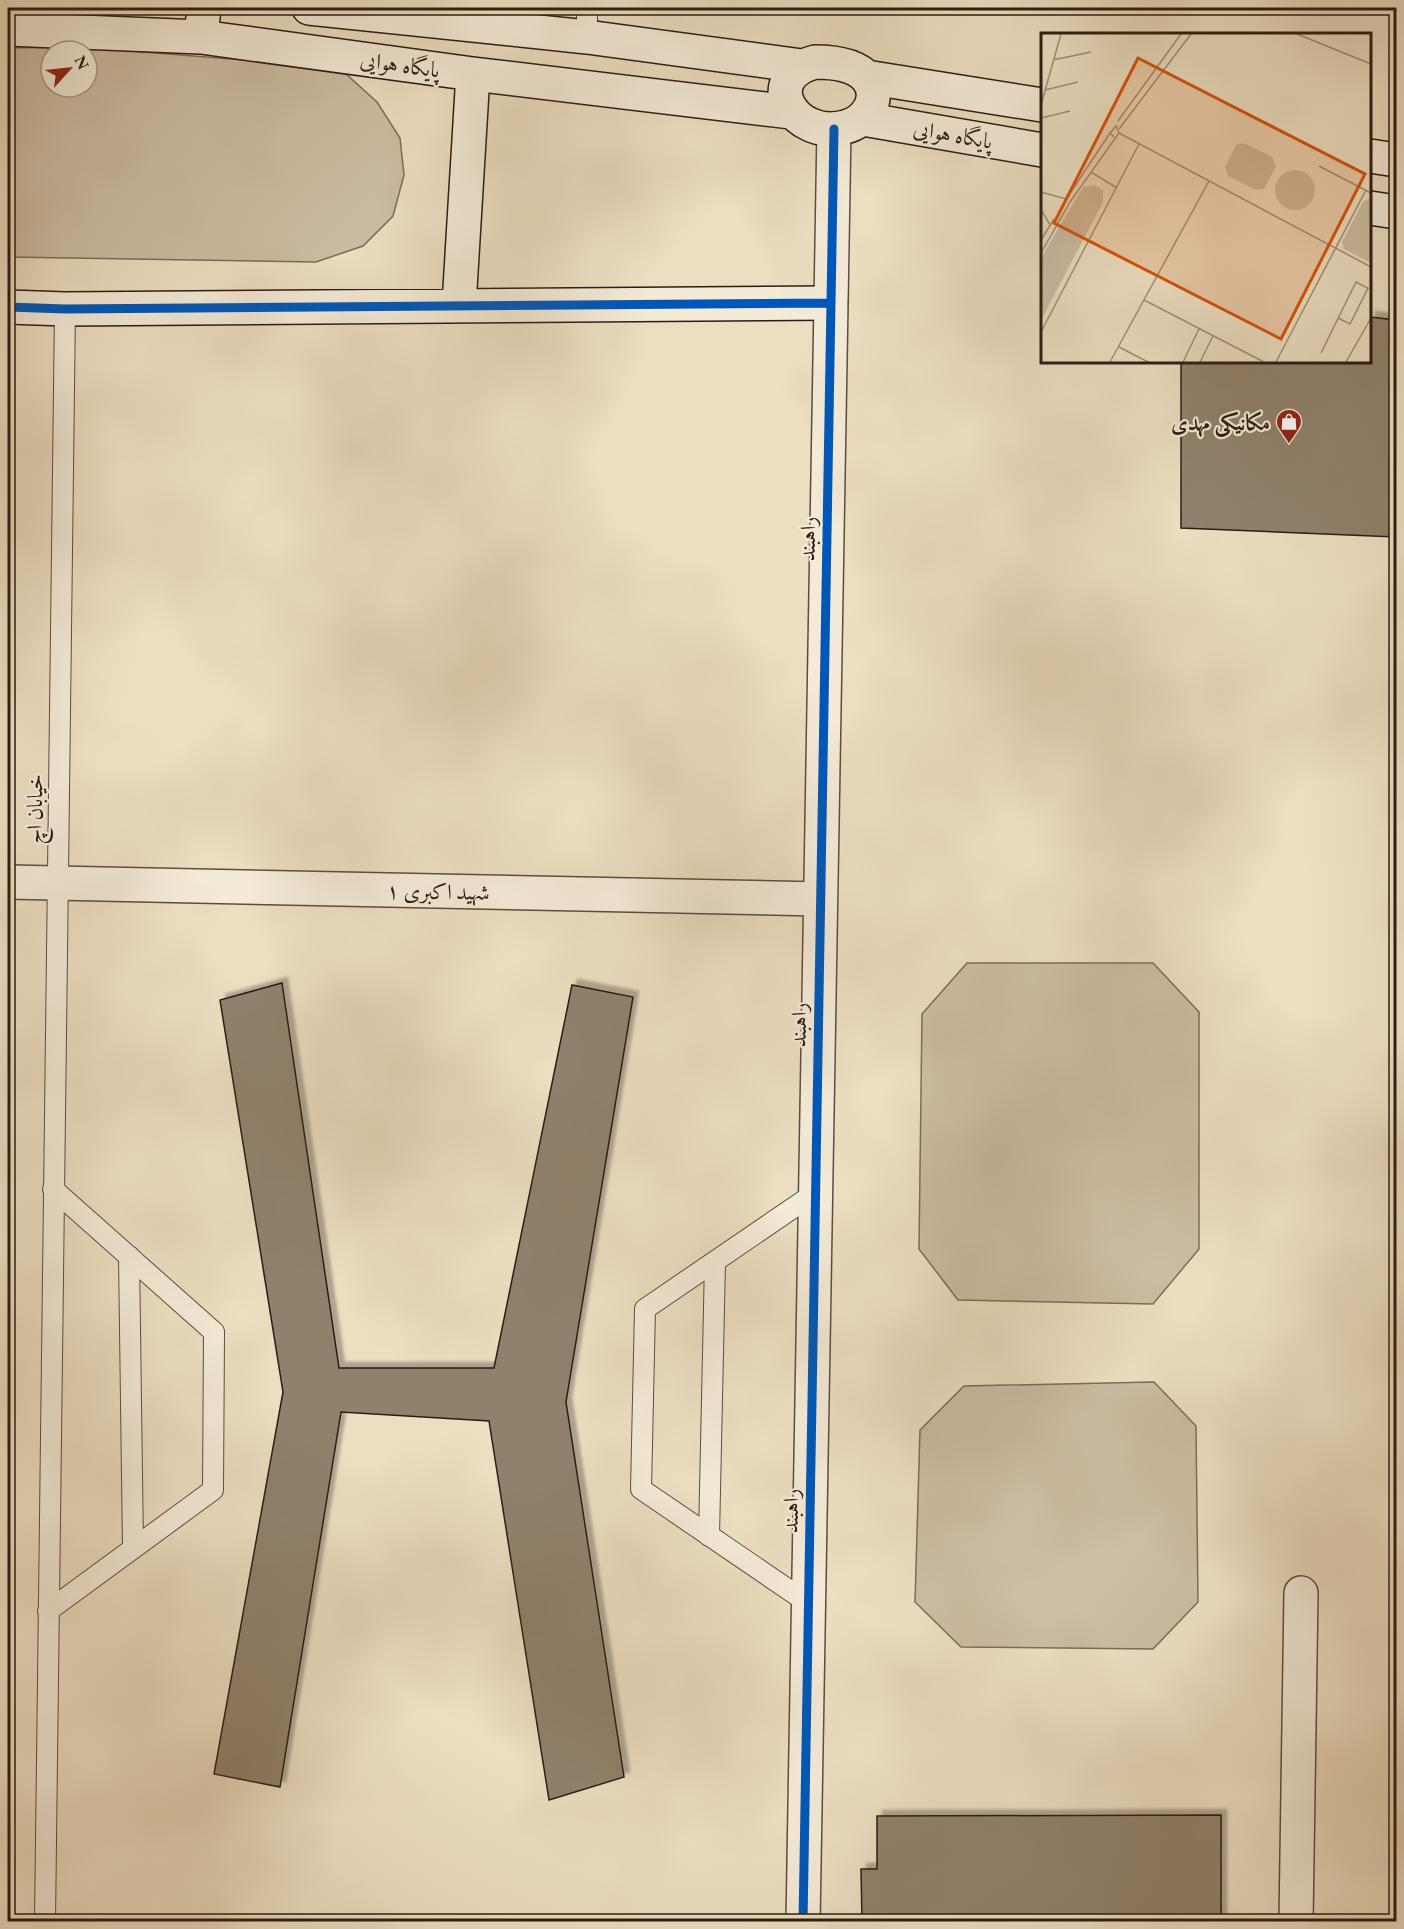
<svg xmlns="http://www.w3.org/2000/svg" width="1404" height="1929" viewBox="0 0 1404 1929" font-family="'EB Garamond',Amiri,serif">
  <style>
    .green { fill: #ccbda3; stroke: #7c6c5b; stroke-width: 1.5; fill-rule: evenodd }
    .building { fill: #90816d; stroke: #2d1c13; stroke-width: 1.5; filter: url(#shadow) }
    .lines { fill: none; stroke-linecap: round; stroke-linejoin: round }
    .lane-casing { stroke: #5d4c3e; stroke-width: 22 }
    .street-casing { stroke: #5d4c3e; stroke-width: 36 }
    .secondary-casing { stroke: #2d1c13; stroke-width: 36 }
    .lane { stroke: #f3ead7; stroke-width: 20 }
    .street { stroke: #f3ead7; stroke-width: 33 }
    .secondary { stroke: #f3ead7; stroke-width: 33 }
    .cycleway-casing { stroke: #f3ead7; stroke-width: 13 }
    .cycleway { stroke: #0057b8; stroke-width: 9 }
    .labels { text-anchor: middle; stroke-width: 4.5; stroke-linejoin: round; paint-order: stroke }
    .street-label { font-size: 22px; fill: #2d1c13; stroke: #f3ead7 }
    .poi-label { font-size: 22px; font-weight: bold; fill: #2d1c13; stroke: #f3ead7; text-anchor: end }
    .inset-road { fill: none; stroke: #a0907b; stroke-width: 1.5 }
    .view { fill: #d5530d; fill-opacity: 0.15; stroke: #d5530d; stroke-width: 3 }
    .inset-edge { fill: none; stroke: #2d1c13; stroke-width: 3 }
  </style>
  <defs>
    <filter id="shadow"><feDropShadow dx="5.5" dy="-5.5" stdDeviation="1.5" flood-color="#0004"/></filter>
  </defs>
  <rect width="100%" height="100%" fill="#ecdec1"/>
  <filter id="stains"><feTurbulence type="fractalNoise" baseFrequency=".00333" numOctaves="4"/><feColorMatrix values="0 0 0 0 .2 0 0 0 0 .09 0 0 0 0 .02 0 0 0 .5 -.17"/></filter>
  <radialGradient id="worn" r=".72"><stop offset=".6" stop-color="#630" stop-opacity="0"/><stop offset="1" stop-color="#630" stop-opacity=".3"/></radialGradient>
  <path class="green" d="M81,47l176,14 89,13 31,28 23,36 4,37 -11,41 -30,30 -47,16 -308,-5v-209zM51,51h36v36h-36z
    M967,963h186l46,49v237l-46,55 -195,-4 -39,-51 3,-235z
    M1154,1382l42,44 2,176 -45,47 -192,-2 -46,-45 5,-172 44,-44z"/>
  <path class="building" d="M1370,317l26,3v217l-215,-9v-166h189z
    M282,983l57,385h155l78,-383 61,12 -67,405 58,375 -75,23 -60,-379 -148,-9 -61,375 -66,-13 69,-382 -63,-392z
    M1221,1815v107h-359l-1,-53h16v-53z"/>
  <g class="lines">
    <defs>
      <path id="lane" d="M587,8v29
        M129,1256l4,292
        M709,1536l6,-274
        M808,1603l-167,-114 4,-180 170,-116
        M48,1611l165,-121 1,-158 -161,-143
        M45,1922l20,-1613"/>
      <path id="street" d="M8,882l812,17
        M803,1922l31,-1793
        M1296,1922l5,-329"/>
      <path id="secondary" d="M309,8l278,29 215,29
        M8,29l193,8 272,37 318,38
        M201,37l3,-29
        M815,62c17,0 40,2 52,16 16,20 -1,44 -22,49 -50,14 -89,-49 -30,-65z
        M866,77l176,28
        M863,119l179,31
        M1370,156l26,4
        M1370,208l26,4
        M459,305l14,-231
        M8,307l57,2 765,-6"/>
    </defs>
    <use href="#lane" class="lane-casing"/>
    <use href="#street" class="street-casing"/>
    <use href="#secondary" class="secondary-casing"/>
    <use href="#lane" class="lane"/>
    <use href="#street" class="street"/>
    <use href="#secondary" class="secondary"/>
    <defs>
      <path id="cycleway" d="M8,307l57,2 765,-6
        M803,1922l31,-1793"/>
    </defs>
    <use href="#cycleway" class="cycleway-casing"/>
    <use href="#cycleway" class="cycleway"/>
  </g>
  <defs>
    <symbol id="shop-pin" viewBox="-11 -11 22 30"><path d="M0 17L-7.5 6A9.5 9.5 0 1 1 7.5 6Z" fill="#8f2418" stroke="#f3ead7"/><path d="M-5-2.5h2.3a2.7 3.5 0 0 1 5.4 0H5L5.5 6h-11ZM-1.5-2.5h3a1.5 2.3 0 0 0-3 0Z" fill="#fff"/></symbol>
  </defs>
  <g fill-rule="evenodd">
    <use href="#shop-pin" x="1274" y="407" width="30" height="40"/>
  </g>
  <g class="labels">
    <g class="street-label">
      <text transform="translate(400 64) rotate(8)" y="8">پایگاه هوایی</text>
      <text transform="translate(953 134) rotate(10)" y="8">پایگاه هوایی</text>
      <text transform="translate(807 539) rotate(-89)" y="8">راهبند</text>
      <text transform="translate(34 809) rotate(-89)" y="8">خیابان اچ</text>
      <text transform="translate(438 891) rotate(1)" y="8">شهید اکبری ۱</text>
      <text transform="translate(798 1025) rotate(-89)" y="8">راهبند</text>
      <text transform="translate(790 1511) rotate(-89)" y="8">راهبند</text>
    </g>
    <g class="poi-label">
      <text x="1270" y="430">مکانیکی مهدی</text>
    </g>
  </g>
  <g transform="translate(1041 33)">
    <rect width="330" height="330" fill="#ecdec1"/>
    <path d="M203,110l28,14 4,9 -12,23 -8,1 -28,-14 -3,-9 11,-22zM234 157a20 20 0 1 1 40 0a20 20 0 1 1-40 0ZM53,152l9,5v12l-62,118v-62l42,-71zM330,164v66l-27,-14 -2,-7 21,-40z" fill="#ccbda3"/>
    <path class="inset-road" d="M256,1l74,30M12,27l38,-8M4,57l33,-8M0,72l20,-71M0,85l29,-7M77,88l63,-87M78,96l72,-95M78,100l252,134M278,133l52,27M50,139l26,16M0,159l25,7M26,165l43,-65M0,176l9,16M0,207l13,-21M0,220l29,-51 49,-69 -3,-7 -6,7 4,4M103,267l120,62M0,299l98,-188M78,314l29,15M280,320l35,-71 12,6 -18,36 -12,-6M69,329l99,-181M142,329l16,-33M159,329l13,-26M235,329l90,-172M305,329l25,-44"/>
    <path class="view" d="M97,25l227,116 -84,165 -227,-116z"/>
    <rect width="330" height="330" class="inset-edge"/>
  </g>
  <rect width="1404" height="1929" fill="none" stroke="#ecdec1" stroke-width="30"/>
  <rect x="9" y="9" width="1386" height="1911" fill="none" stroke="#2d1c13" stroke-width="3"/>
  <rect x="15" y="15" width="1374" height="1899" fill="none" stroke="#2d1c13" stroke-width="1.5"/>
  <g transform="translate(69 69) rotate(63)"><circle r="28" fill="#f3ead7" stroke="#a49889" stroke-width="1.5"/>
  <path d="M0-4.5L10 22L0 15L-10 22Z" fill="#8f2418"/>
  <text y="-9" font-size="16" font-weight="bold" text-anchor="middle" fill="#2d1c13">N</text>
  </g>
  <rect width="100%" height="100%" filter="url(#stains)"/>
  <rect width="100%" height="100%" fill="url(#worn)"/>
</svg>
